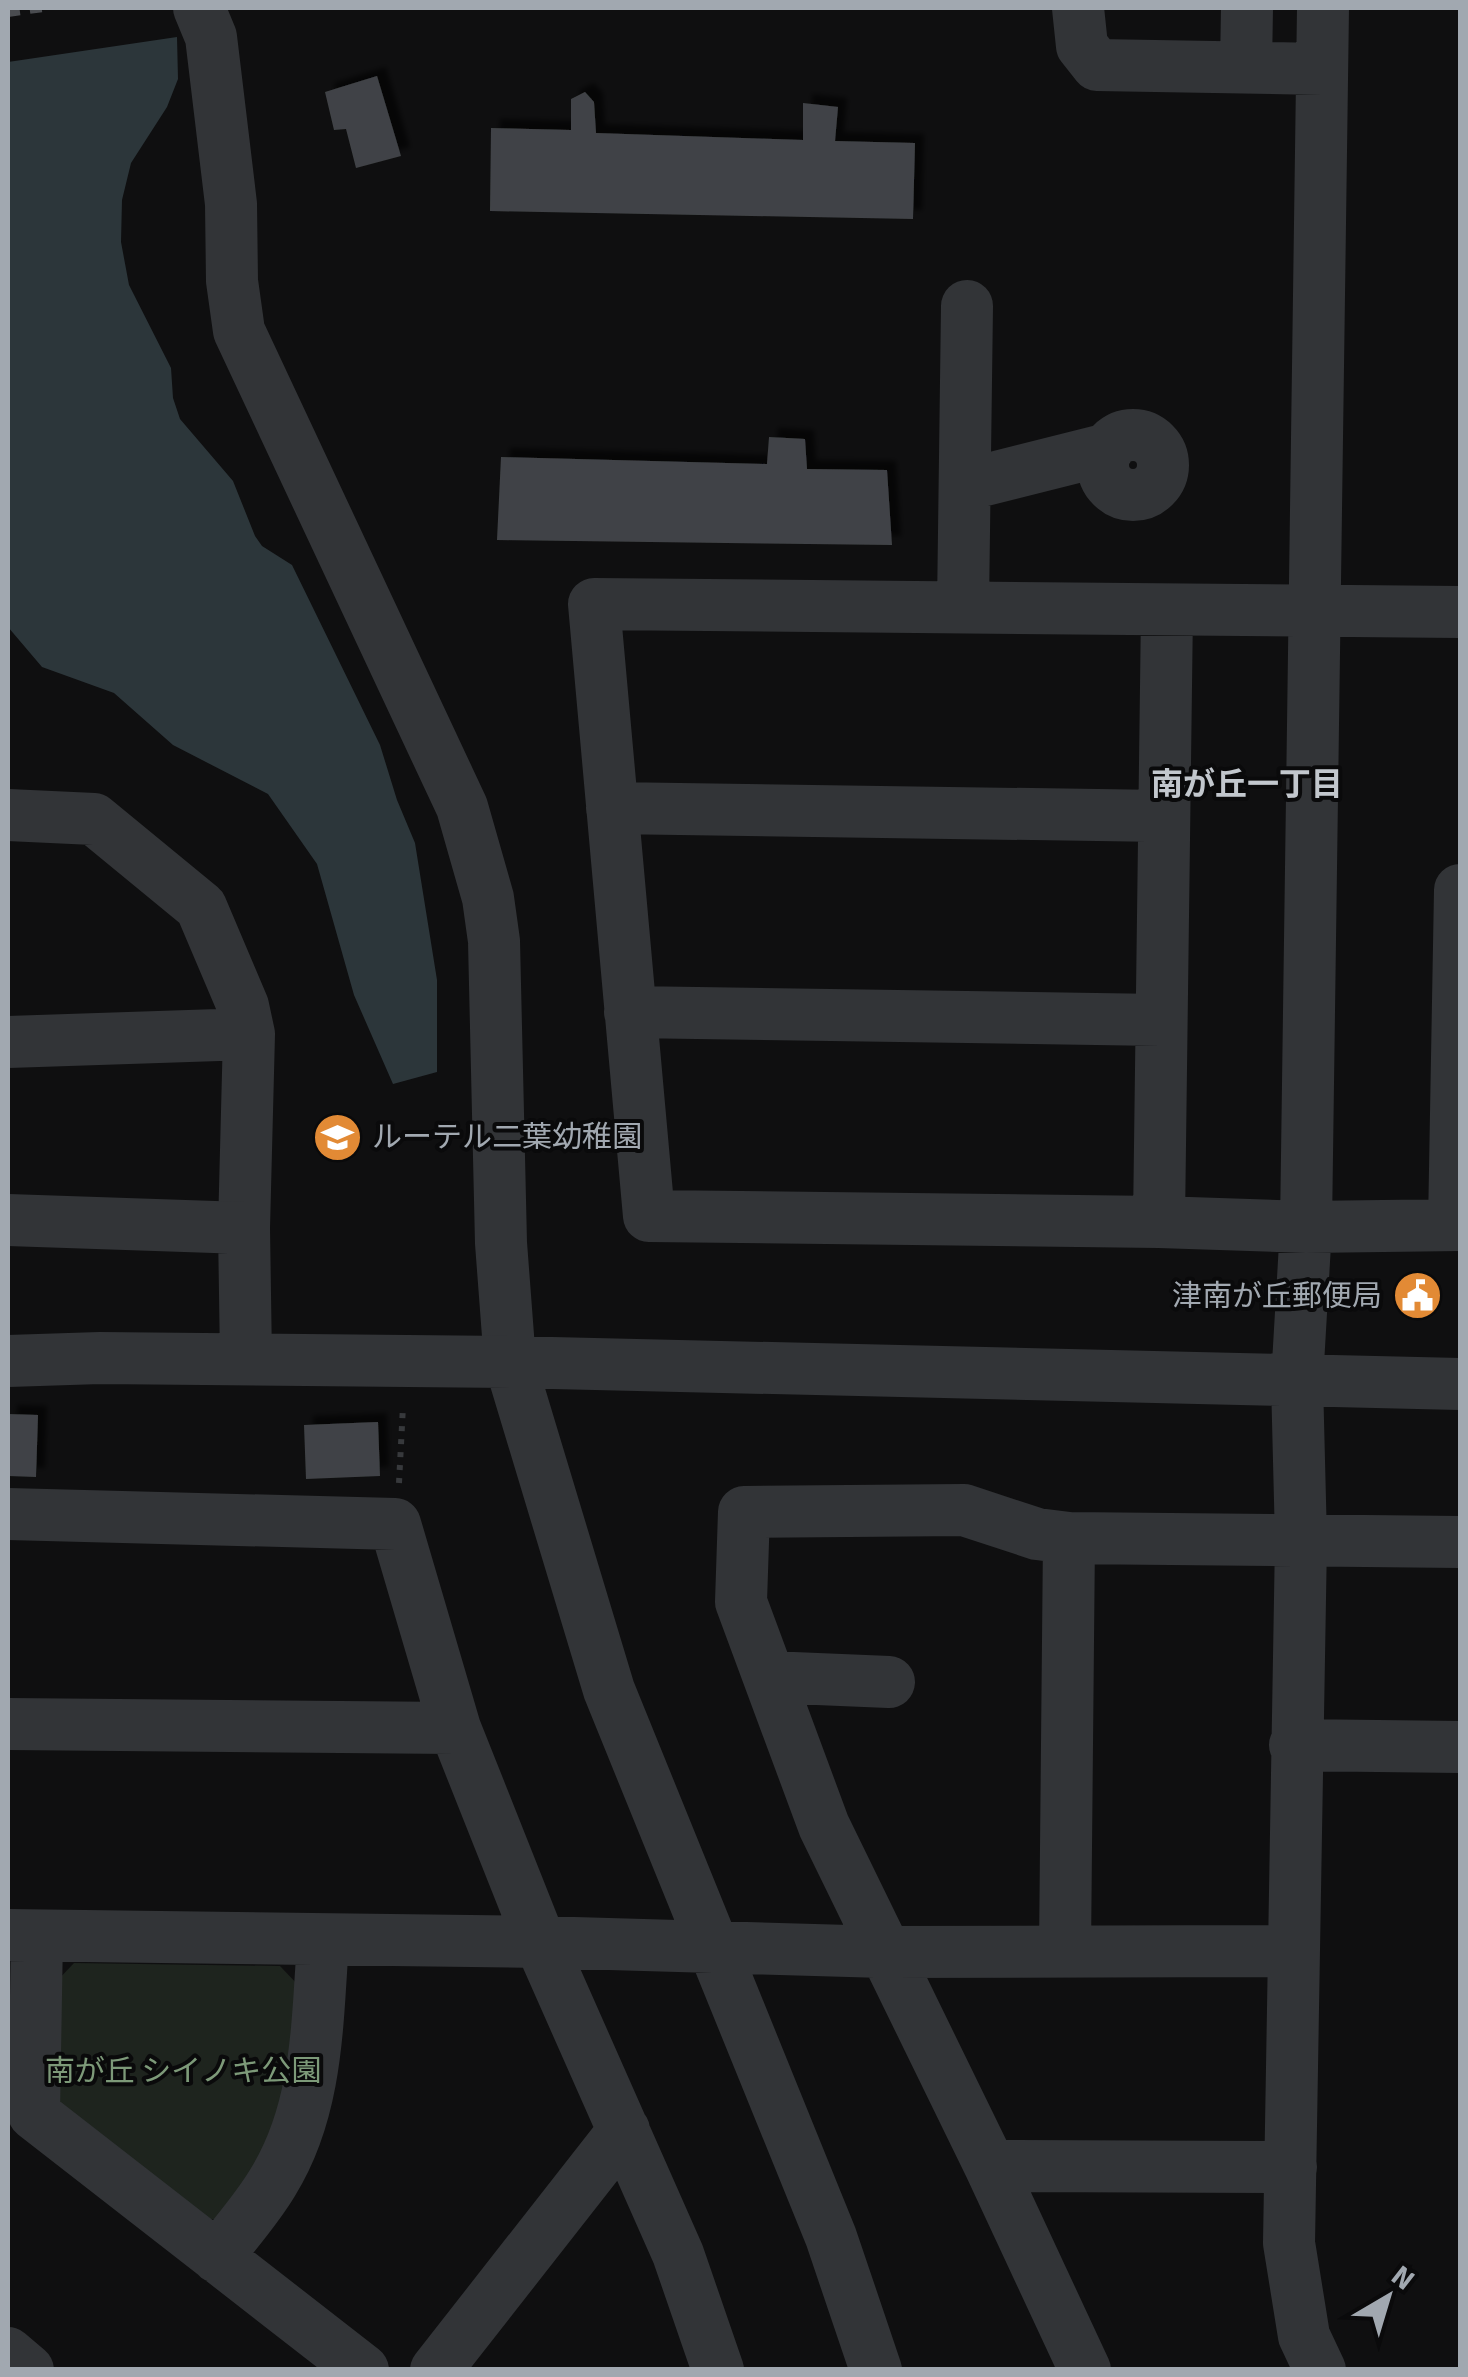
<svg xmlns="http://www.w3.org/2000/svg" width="1468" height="2377" viewBox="0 0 1468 2377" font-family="Signika,'Noto Sans JP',sans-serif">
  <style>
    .green { fill: #1e241e }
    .water { fill: #2c363a }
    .building { fill: #404346; filter: url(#shadow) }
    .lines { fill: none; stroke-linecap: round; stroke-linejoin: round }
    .path { stroke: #37393c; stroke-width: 6; stroke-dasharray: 5 8; stroke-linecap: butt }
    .minor { stroke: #323437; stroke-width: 52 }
    .rail { stroke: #4a4c50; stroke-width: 8; stroke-dasharray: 12 10; stroke-linecap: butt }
    .labels { text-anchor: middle; stroke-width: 8; stroke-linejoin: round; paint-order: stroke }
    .poi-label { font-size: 30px; fill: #a1a8b0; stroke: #0a0a0b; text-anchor: start }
    .park-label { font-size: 30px; fill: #7d9a79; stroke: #0a0a0b }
    .neighbourhood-label { font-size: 32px; font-weight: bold; fill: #c2c7cd; stroke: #0a0a0b }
  </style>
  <defs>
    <filter id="shadow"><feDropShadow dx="9" dy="-9" stdDeviation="2.5" flood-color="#0009"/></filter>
  </defs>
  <rect width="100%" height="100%" fill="#0f0f10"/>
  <path class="green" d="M74,1963l206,3 21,22 -17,126 -57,103 -25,4 -139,-108 -12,-26 4,-104z"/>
  <path class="water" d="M177,37l1,42 -11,28 -36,56 -9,37 -1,42 8,43 42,83 2,30 7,21 53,62 22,55 7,10 30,19 88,180 17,55 18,43 22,137v92l-44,12 -39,-89 -37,-131 -49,-70 -95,-49 -59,-52 -72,-26 -34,-40v-565z"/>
  <path class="building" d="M377,76l24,80 -45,12 -10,-39 -12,1 -9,-38z
    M585,92l9,10 2,31 207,7v-37l35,4 -3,34 80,2 -2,76 -423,-8 1,-83 80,2v-31z
    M769,437l36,2 2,30 80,1 5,75 -395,-5 4,-83 266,7z
    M8,1414l30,1 -2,62 -28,-1z
    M378,1422l2,54 -74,3 -2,-54z"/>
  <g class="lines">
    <path class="path" d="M399,1483l4,-77"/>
    <path class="minor" d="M199,8l12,29 20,167 1,77 7,50 223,476 26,91 6,43 7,302 9,119 99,328 222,547 45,133
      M1078,8l4,38 15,19 225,4
      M1246,67l1,-59
      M1103 465a30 30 0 1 1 60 0a30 30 0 1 1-60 0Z
      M965,485l143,-36
      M963,607l4,-301
      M1460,612l-866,-8 55,612 510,6 147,5 154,-2
      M612,808l551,8
      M8,815l86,4 107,88 42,99 6,28 -5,194 2,131
      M630,1012l530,8
      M8,1042l241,-8
      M8,1220l236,8
      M1159,1222l8,-612
      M1454,1225l6,-335
      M8,1361l92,-3 410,4 950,22
      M8,1514l387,10 60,204 85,214 138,312 40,116
      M769,1677l120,5
      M8,1724l447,4
      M1295,1745l165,2
      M8,1935l532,7 344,10 408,-1
      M37,1936l-3,178 329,256
      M1065,1951l4,-413
      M990,2166l301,1
      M217,2257c19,-25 40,-48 56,-75 45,-73 44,-158 50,-240
      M8,2353l20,17
      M436,2370l188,-240
      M1085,2370l-95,-204 -166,-340 -83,-224 3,-90 220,-2 73,24 32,4 391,4
      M1320,2370l-16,-34 -15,-93 12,-703 -4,-159 9,-154 17,-1219"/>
    <path class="rail" d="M8,13l35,-5"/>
  </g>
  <defs>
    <symbol id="school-disc" viewBox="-11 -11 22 22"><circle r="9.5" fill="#e28a35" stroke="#0a0a0b"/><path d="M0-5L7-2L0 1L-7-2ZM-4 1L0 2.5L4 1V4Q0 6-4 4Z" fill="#fff"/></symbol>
    <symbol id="civic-disc" viewBox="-11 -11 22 22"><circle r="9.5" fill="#e28a35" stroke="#0a0a0b"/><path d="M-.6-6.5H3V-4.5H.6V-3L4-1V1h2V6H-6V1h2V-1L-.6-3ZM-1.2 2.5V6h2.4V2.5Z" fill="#fff"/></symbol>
  </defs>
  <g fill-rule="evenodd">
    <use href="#school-disc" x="310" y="1110" width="55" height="55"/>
    <use href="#civic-disc" x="1390" y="1268" width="55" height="55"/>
  </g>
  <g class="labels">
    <g class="poi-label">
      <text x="372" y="1147">ルーテル二葉幼稚園</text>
      <text x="1382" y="1306" text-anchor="end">津南が丘郵便局</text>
    </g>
    <g class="park-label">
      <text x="183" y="2081">南が丘 シイノキ公園</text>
    </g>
    <g class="neighbourhood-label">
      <text x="1247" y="795">南が丘一丁目</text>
    </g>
  </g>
  <rect width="1468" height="2377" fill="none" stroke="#a1a8b0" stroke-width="20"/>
  <g transform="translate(1388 2297) rotate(38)" stroke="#0a0a0b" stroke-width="8" paint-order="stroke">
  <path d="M0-8L18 38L0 25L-18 38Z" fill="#a1a8b0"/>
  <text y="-15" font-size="28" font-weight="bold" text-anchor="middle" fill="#a1a8b0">N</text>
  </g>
</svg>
